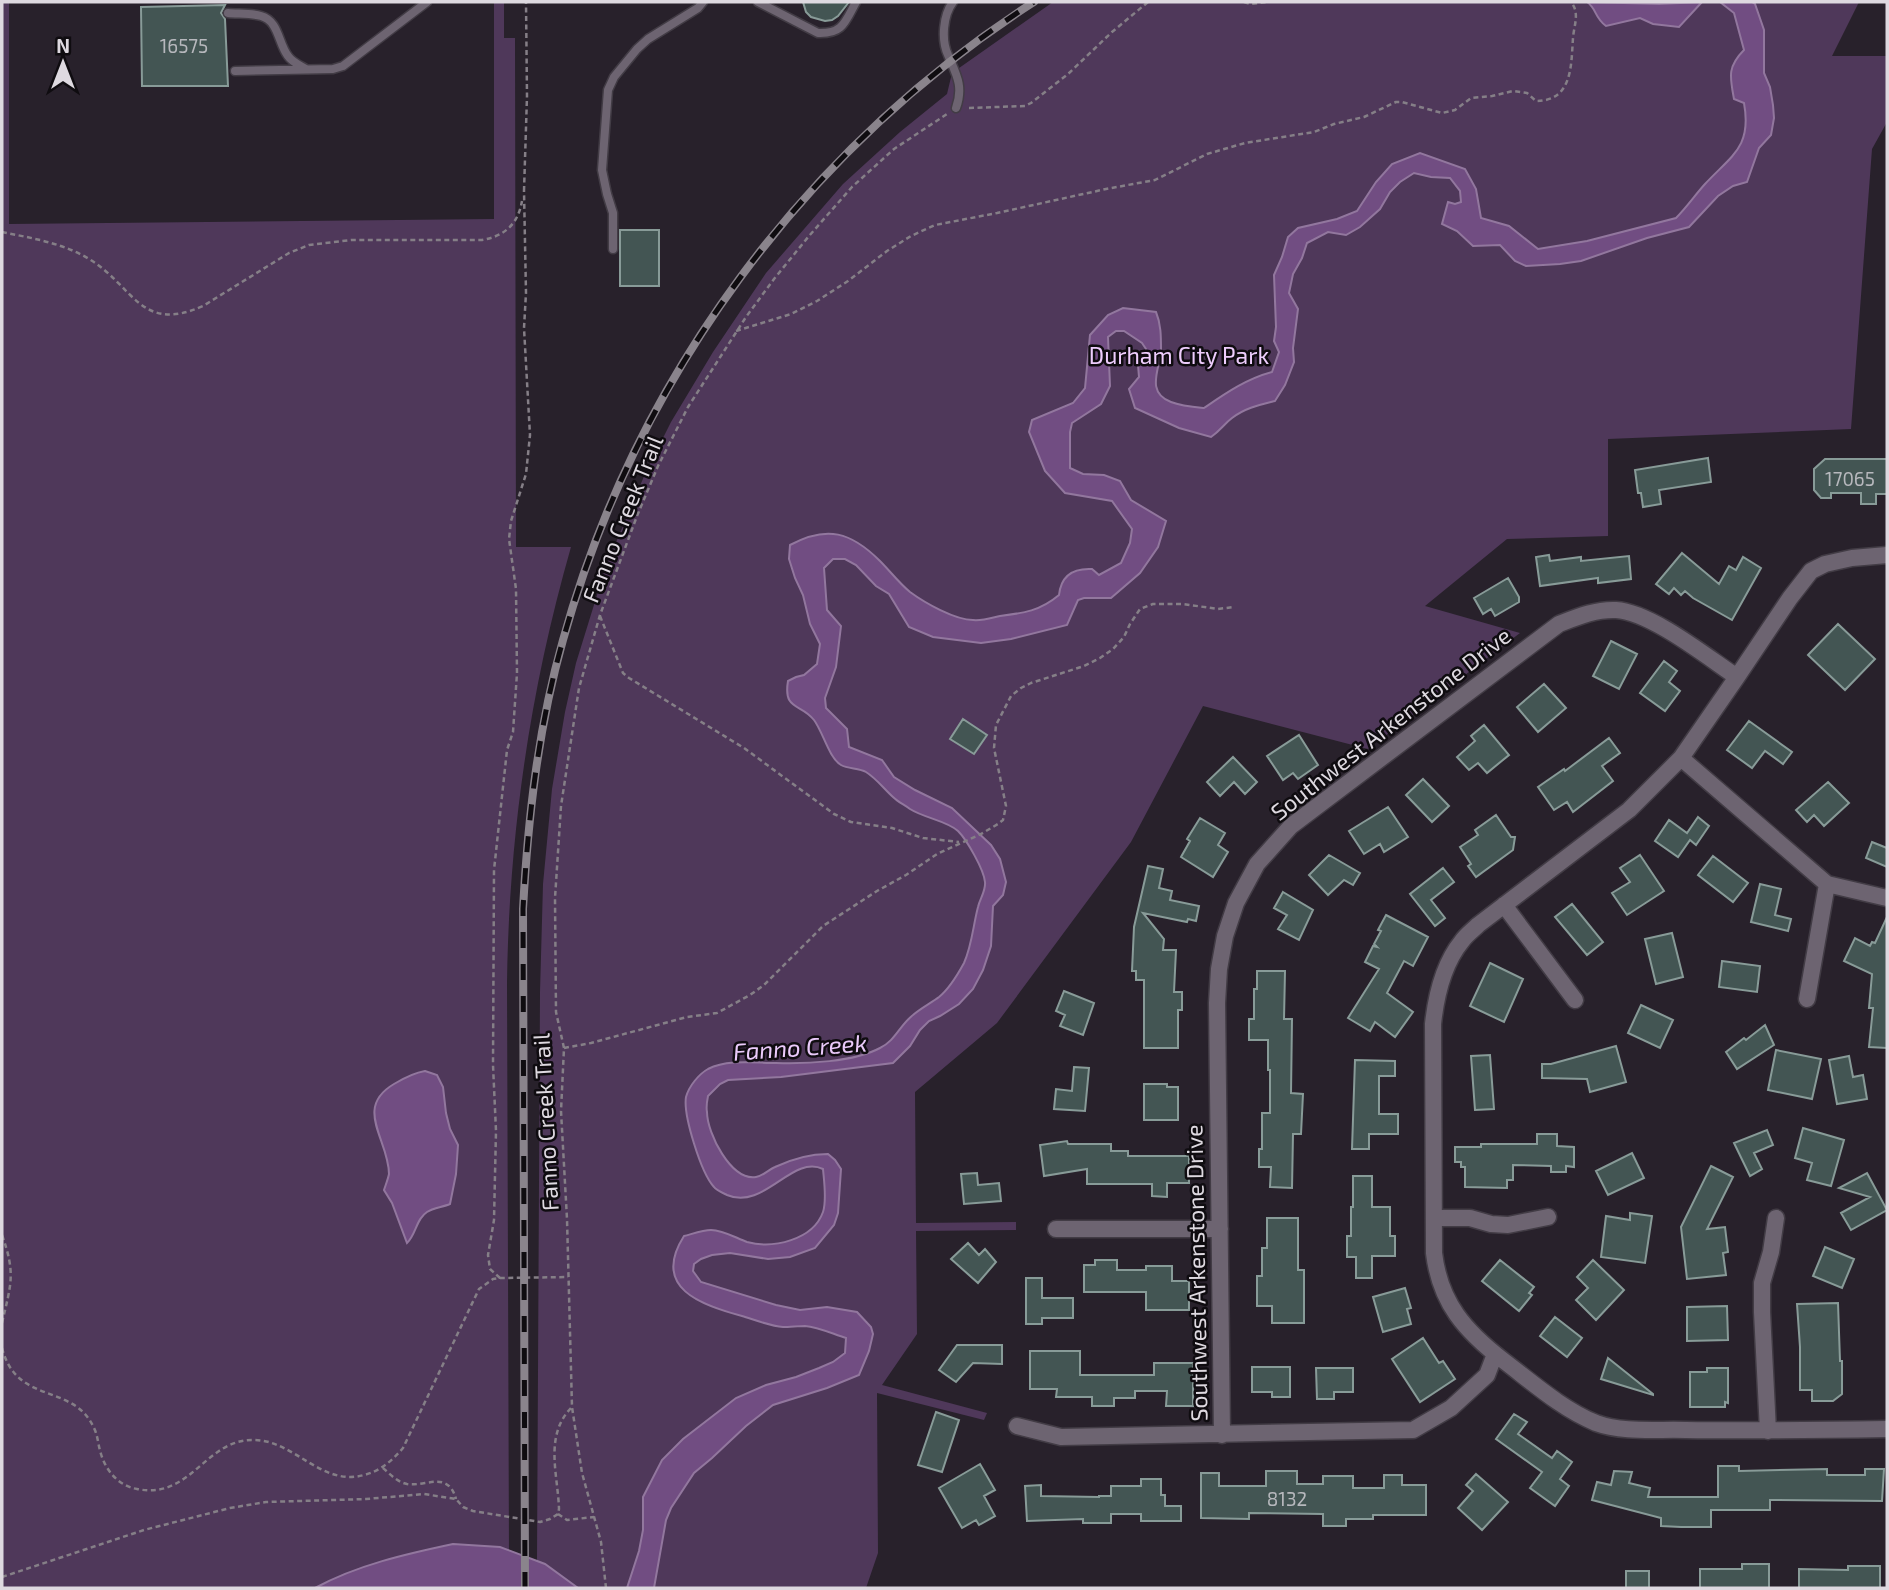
<svg xmlns="http://www.w3.org/2000/svg" width="1889" height="1590" viewBox="0 0 1889 1590" font-family="'Exo 2',sans-serif">
  <style>
    .green { fill: #4f385a }
    .water { fill: #714d82; stroke: #92779e; stroke-width: 2 }
    .building { fill: #435553; stroke: #889b98; stroke-width: 2 }
    .lines { fill: none; stroke-linecap: round; stroke-linejoin: round }
    .service-casing { stroke: #423c45; stroke-width: 11 }
    .minor-casing { stroke: #423c45; stroke-width: 19 }
    .path { stroke: #857f87; stroke-width: 2.5; stroke-dasharray: 5 3.5; stroke-linecap: butt }
    .service { stroke: #6d6471; stroke-width: 8 }
    .minor { stroke: #6d6471; stroke-width: 16 }
    .rail-casing { stroke: #8a848c; stroke-width: 8 }
    .rail { stroke: #0f0c10; stroke-width: 5; stroke-dasharray: 16; stroke-linecap: butt }
    .labels { text-anchor: middle; stroke-width: 5; stroke-linejoin: round; paint-order: stroke }
    .number-label { font-size: 19px; fill: #b7b8bd }
    .park-label { font-size: 23px; fill: #eecdfd; stroke: #0f0c10 }
    .street-label { font-size: 23px; fill: #ded9e0; stroke: #0f0c10 }
    .water-label { font-size: 24px; font-style: italic; fill: #eacafa; stroke: #0f0c10 }
  </style>
  <rect width="100%" height="100%" fill="#28212b"/>
  <path class="green" d="M2,2h7v222l485,-5v-217h10v36h11l1,509h55c-41,143 -62,287 -64,436l2,575h-115l-61,21 -18,9h-313z
    M1053,2h806l-27,54h55v66l-15,27 -21,280 -243,10v97l-101,3 -82,67 95,27 -152,116 -165,-43 -72,136 -134,181 -82,69 1,131 100,-1v8l-100,1 1,103 -35,51 105,28 -3,7 -107,-27 1,160 -12,35h-288l-33,-24 -8,-3 3,-569 3,-108 9,-95 13,-77 11,-49 30,-97 39,-92 26,-52 42,-70 53,-79 77,-89 57,-52 47,-38 5,-21z"/>
  <path class="water" d="M1587,2l72,2 43,-2 -23,25 -26,-3 -13,-6 -34,8c-12,-9 -9,-17 -19,-24z
    M1720,2h32l3,2 9,26v43l6,14 3,18 1,13 -3,17 -12,13 -12,34 -14,4 -15,10 -29,31 -42,11 -66,23 -21,3 -34,2 -11,-5 -15,-16 -27,1 -16,-15 -15,-7 6,-22 7,2 6,-2 -1,-11 -10,-13 -19,-1 -17,-4 -14,9 -10,10 -10,17 -20,18 -14,8 -18,-3 -21,11 -5,15 -9,16 -4,19 9,16 -5,39 1,14 -9,23 -10,16c-16,4 -30,7 -43,17 -8,6 -11,12 -21,19l-32,-9 -44,-20 -6,-19 10,-12 -1,-12 8,-9v-7l-4,-6 -18,-12h-8l-8,6 2,49 -9,18 -29,19 -2,9v36l13,6 21,1 16,6 11,19 35,21 -8,26 -18,26 -29,25h-27l-6,2 -11,25 -56,14 -30,4 -48,-6 -24,-10 -20,-33 -13,-8 -20,-21 -11,-6h-12l-9,9 3,42 14,16 -5,41 -11,31 1,10 21,21 2,18 33,13 12,17 21,13 37,18 39,37 9,14 6,23 -3,13 -10,11 -2,40 -8,24 -10,19 -14,15 -19,12 -11,5 -9,9 -10,16 -17,17 -112,14 -53,3 -8,4 -12,12c-1,5 -2,11 -1,16 0,21 24,69 49,65 7,-1 12,-7 19,-10 17,-8 34,-13 53,-13l7,6 6,9 -3,44 -4,12 -19,23 -25,9 -22,2 -38,-6 -18,2 -11,4 -7,5 -1,7 8,11 75,23 24,5 27,-3 30,5 14,15 2,7 -4,17 -10,24 -32,13 -54,17 -27,21 -34,32 -18,15 -23,35 -5,12 -12,68h-27l12,-37 4,-21v-33l19,-37 21,-21 53,-41 30,-13 30,-8 23,-9 14,-6 12,-9 1,-15c-13,-4 -28,-11 -41,-12 -7,0 -15,1 -22,1 -13,-1 -28,-7 -41,-11 -41,-11 -91,-28 -58,-80 8,-2 19,-6 27,-6 12,0 25,8 36,12 26,7 66,-2 76,-30 4,-12 1,-31 0,-43 -31,-15 -59,42 -96,26 -4,-2 -11,-5 -13,-8 -13,-14 -31,-72 -28,-90 3,-11 13,-23 22,-28 20,-10 47,-6 68,-6 30,1 78,-1 104,-15 15,-7 20,-23 33,-33 8,-7 18,-12 26,-18 10,-8 19,-23 25,-34 8,-18 9,-37 14,-56 2,-9 8,-16 7,-25 -1,-12 -18,-42 -27,-51 -10,-10 -34,-13 -48,-22 -5,-4 -12,-7 -17,-12 -9,-8 -16,-18 -27,-25 -7,-4 -18,-3 -25,-7 -12,-7 -18,-33 -27,-45 -13,-17 -31,-9 -26,-39l8,-4 8,-2 13,-11 3,-20 -10,-20 -7,-29 -8,-17 -6,-19 1,-14c37,-20 61,-13 90,16 10,10 19,22 30,31 15,11 45,28 63,28 9,1 18,-2 27,-4 24,-3 40,-5 59,-21 2,-19 14,-27 33,-26l7,6 22,-12 9,-20 2,-14 -20,-28 -47,-8 -20,-22 -16,-39 3,-12 41,-17 12,-15 5,-53 18,-20 15,-7 33,4c5,12 5,24 5,38 -1,19 -16,42 10,52 10,4 22,5 33,6 22,-15 42,-29 68,-36l7,-20 -5,-11 2,-14 -2,-52 8,-18 6,-20 10,-9 39,-9 20,-8 19,-29 16,-18 28,-11 45,16 11,20 5,29 28,8 29,23 49,-8 89,-23c11,-11 19,-23 29,-34 27,-29 47,-37 39,-81l-10,-4c-4,-22 -7,-32 10,-49l-10,-37z
    M425,1071l12,4 6,12 3,26 4,16 8,16 -2,29 -6,30c-7,3 -17,4 -23,8 -11,7 -11,23 -20,31l-15,-40 -8,-13c2,-6 4,-11 5,-16 0,-34 -36,-66 5,-90 10,-6 19,-11 31,-13z
    M453,1544l47,3 45,17 33,24h-263c42,-23 91,-34 138,-44z"/>
  <path class="building" d="M803,2h46l-11,14 -6,4 -7,1 -14,-4 -5,-5z
    M225,5l-4,8 4,6 3,67h-86l-1,-79z
    M620,230h39v56h-39z
    M1708,458l3,24 -52,8 2,14 -18,3 -2,-14h-3l-3,-23z
    M1825,459h62v35h-11v10h-15v-11h-30v5h-10l-7,-8v-21z
    M1682,553l37,31 10,-18 7,4 7,-13 18,11 -29,52 -39,-22 -8,-7 -4,4 -7,-7 -5,6 -13,-10z
    M1549,555l1,6 31,-4v4l48,-5 2,23 -33,4v-5l-58,8 -4,-29z
    M1508,578l11,19v5l-24,14 -4,-7 -8,5 -9,-16z
    M1838,624l37,35 -30,31 -37,-35z
    M1611,641l26,13 -18,35 -26,-13z
    M1664,661l13,10 -8,11 11,9 -15,20 -25,-18z
    M1544,684l22,24 -28,24 -21,-25z
    M963,719l24,16 -13,19 -24,-15z
    M1749,721l43,31 -9,12 -18,-13 -13,17 -25,-18z
    M1484,725l25,30 -22,18 -9,-10 -9,7 -12,-13 18,-16 -4,-5z
    M1299,735l19,30 -20,14 -5,-6 -10,7 -16,-24z
    M1609,738l11,15 -18,13 11,15 -40,31 -6,-10 -13,8 -16,-23 26,-18 1,2z
    M1233,757l24,25 -12,12 -11,-12 -14,14 -13,-14z
    M1423,779l26,27 -17,16 -26,-27z
    M1828,782l21,21 -25,23 -10,-11 -7,7 -11,-12z
    M1388,807l20,30 -24,15 -4,-8 -16,10 -15,-23z
    M1496,815l15,22h4l-2,13 -37,27 -8,-11 3,-2 -11,-17 18,-12 -3,-5z
    M1698,817l11,9 -13,19 -6,-5 -12,17 -23,-16 14,-21 18,13z
    M1200,818l25,15 -7,12 10,7 -15,25 -32,-20 9,-16 -3,-2z
    M1872,842l15,6v19l-21,-9z
    M1329,855l31,18 -7,12 -9,-5 -16,15 -19,-20z
    M1640,855l24,36 -37,24 -15,-22 18,-11 -10,-14z
    M1713,856l35,27 -15,19 -35,-27z
    M1148,866l15,3 -4,19 13,3 -2,9 29,6 -3,15 -8,-2 -1,3 -44,-9 21,26 -1,11h13l-2,42h8v18h-4v38h-34v-68h-8v-9h-4l2,-44z
    M1443,868l11,14 -23,18 14,18 -10,8 -25,-32z
    M1760,884l21,5 -6,26 16,4 -3,12 -37,-9z
    M1283,892l30,18 -14,30 -21,-11 9,-14 -13,-7z
    M1572,904l31,38 -16,13 -32,-38z
    M1386,915l42,22 -15,29 -9,-5 -17,32 26,19 -18,25 -20,-15 -5,9 -22,-13 31,-49 -14,-7 8,-16 4,1 -3,-3 7,-13 -3,-1z
    M1887,917v131l-18,-1 4,-39h-4l3,-34 -28,-13 11,-23 15,8 2,-4 3,1z
    M1672,933l11,44 -27,7 -11,-45z
    M1722,961l38,5 -3,26 -38,-5z
    M1490,963l33,16 -19,43 -34,-16z
    M1257,971h28l-1,48h8l-1,74 12,1 -2,40h-8l-1,54 -22,-1 1,-20h-12v-18h3v-36h8v-43h-2v-30h-19v-21h5v-30h3z
    M1064,991l30,12 -11,32 -23,-9 5,-11 -9,-4z
    M1641,1005l32,15 -13,28 -32,-15z
    M1765,1025l9,20 -37,24 -11,-17 18,-14 2,2z
    M1616,1046l10,36 -36,10 -3,-13 -45,-1v-14h9z
    M1776,1050l45,9 -9,40 -44,-9z
    M1490,1055l4,54 -19,1 -4,-54z
    M1849,1056l4,21 10,-2 4,24 -30,5 -8,-44z
    M1355,1060l40,1v15h-16v38h19v20h-29v15h-17z
    M1074,1067l15,1 -4,43 -31,-2 2,-20 16,2z
    M1144,1084h23v3h11v33h-34z
    M1803,1128l41,12 -13,46 -24,-6 5,-17 -17,-5z
    M1767,1130l6,15 -19,8 8,16 -12,7 -16,-33z
    M1537,1134h20v12l17,1v20l-8,-1v6h-15v-6l-38,-1v15h-6v8l-42,-1v-20h-4v-5h-6v-15h26v-3h56z
    M1067,1141l1,3h43v7h17v5h61v27h-22v14l-15,-1v-12h-65v-15l-43,7 -4,-31z
    M1632,1153l12,25 -36,17 -12,-24z
    M1711,1166l22,11 -26,52 18,-2 3,25 -5,1 3,22 -39,4 -6,-52z
    M977,1173l1,12 21,-2 2,18 -37,3 -3,-30z
    M1867,1173l20,37 -36,20 -10,-17 29,-16 -31,-9z
    M1353,1176h19v31h18v29h5v20h-23v22h-16v-21h-9v-21h4v-29h2z
    M1630,1213l22,3 -7,47 -44,-6 5,-41 24,4z
    M1267,1218h31v52h6v53h-32v-17h-15v-30h5v-28h5z
    M968,1243l11,12 6,-6 11,13 -18,21 -27,-24z
    M1825,1247l29,12 -12,29 -29,-12z
    M1095,1260h22v10h29v-4h26v15h17v29h-43v-18h-62v-27h11z
    M1500,1260l34,27 -5,6 3,2 -13,16 -37,-30z
    M1593,1260l31,30 -28,30 -20,-20 12,-12 -11,-11z
    M1026,1278h16v20h31v20h-31v6h-16z
    M1405,1288l6,20 -4,1 4,15 -28,8 -10,-35z
    M1838,1303l2,58h2v33l-9,7h-21v-11h-12v-43l-3,-43z
    M1727,1306l1,34 -41,1v-34z
    M1555,1317l27,21 -15,19 -27,-21z
    M1423,1338l16,25 4,-2 12,18 -35,23 -28,-43z
    M957,1345h45v19l-29,-1 -17,19 -17,-12z
    M1030,1351h50v24h74v-12h39v43h-27l1,-15h-32v7h-21v8h-22v-9h-36l1,-8h-27z
    M1608,1358l45,36v1l-52,-16z
    M1252,1367h38v30h-18v-5h-20z
    M1316,1368h37v24h-19v7h-17z
    M1707,1368h21v35l-3,-1v5h-35v-35h17z
    M936,1412l23,8 -17,52 -24,-7z
    M1514,1414l13,8 -9,12 34,24 5,-7 15,11 -12,17 9,7 -14,20 -25,-18 12,-16 -46,-33z
    M980,1464l15,26 -11,6 11,20 -16,9 -3,-5 -14,8 -23,-40z
    M1718,1466h21v5l88,-2v6h38v-6h19l-2,32 -112,-1v10h-59v17h-30l-20,-1v-8l-69,-18 5,-18 14,3 3,-14 18,1 -3,11 21,5 -2,9h70z
    M1266,1471h31v13h26v-8h30v12h31v-13h18v10h24v30h-53v4h-27v7h-23v-12l-74,-1v6l-48,-1v-45h18v13h47z
    M1476,1474l32,28 -26,28 -24,-22 15,-17 -7,-6z
    M1141,1479h20v16h4v11h16v15h-40v-7h-30v9h-28v-4l-56,2 -2,-35 16,-1v11l58,1v-1h12v-10h30z
    M1742,1564h27v24h-69v-19h42z
    M1848,1566h32v22h-81v-19l49,1z
    M1626,1571h23v17h-23z"/>
  <g class="lines">
    <defs>
      <path id="service" d="M758,2l60,31c25,1 27,-11 38,-31
        M953,2c-10,13 -12,38 -5,53 8,19 16,31 8,53
        M228,13c10,1 23,0 33,3 18,5 17,27 27,40 4,6 11,9 18,13
        M235,71l98,-2 10,-3 84,-64
        M613,249v-36l-6,-19 -5,-24 6,-80 6,-13 23,-28 11,-10 50,-31 5,-6"/>
      <path id="minor" d="M1887,555l-35,3 -27,6 -14,7 -21,27 -53,79 -56,81 -52,52 -151,115c-5,5 -12,10 -16,16 -18,22 -26,55 -29,83l1,229c6,50 31,78 70,108 29,22 58,48 92,62 27,10 61,6 90,7 67,1 134,0 201,-1
        M1681,758l146,126 60,14
        M1504,905l71,95
        M1807,999l20,-115
        M1434,1218h36l21,6 17,1 40,-8
        M1056,1229h164
        M1017,1426l44,11 352,-7 38,-22 36,-33 8,-21
        M1768,1431l-6,-119v-29l9,-31 5,-34
        M1222,1435l-5,-432 2,-34 6,-33 11,-33 21,-39 34,-38 268,-202c18,-7 37,-15 57,-14 35,2 91,47 121,67"/>
    </defs>
    <use href="#service" class="service-casing"/>
    <use href="#minor" class="minor-casing"/>
    <path class="path" d="M1244,2l6,2 17,-2
      M969,108l56,-2 6,-3 37,-29 44,-42 36,-30
      M524,191l3,-95 -1,-94
      M2,232c29,6 61,11 87,27 45,27 51,75 114,47l86,-53 20,-8 42,-5h131c23,-4 36,-16 40,-39
      M736,331l55,-17 26,-13 31,-20 39,-30 24,-15 24,-11 62,-12 109,-24 49,-9 52,-26 38,-11 69,-11 20,-8 30,-7 32,-15h6l40,11 13,-3 16,-12 21,-2 21,-5 14,2 9,8c37,0 35,-36 37,-63 1,-13 7,-25 -2,-36
      M600,616l23,57 6,5 115,70 90,66 17,8 41,6 31,10 36,4
      M564,1048l27,-5 96,-26 30,-4 33,-18 14,-10 59,-59 54,-35 29,-16 31,-21 44,-20 17,-10 5,-4 3,-14 -12,-58 2,-23 15,-29 10,-8 10,-5 53,-17 16,-8 13,-9 11,-12 6,-13 10,-15 13,-5h30l35,5 16,-2
      M2,1235c14,39 9,49 0,88
      M500,1278l-10,-9 -2,-14 6,-35 2,-89 -3,-66 1,-195 13,-120 6,-18 4,-59 -1,-84 -7,-50 2,-18 15,-47 4,-39 -6,-107 2,-35 -2,-102
      M2,1348c15,58 71,34 92,80 4,8 4,17 7,26 5,17 18,32 36,35 55,11 68,-51 118,-49 40,1 67,47 109,35 16,-4 28,-14 39,-27l76,-159 14,-10 7,-1 68,-1
      M383,1468c7,6 14,14 24,16 19,3 41,-14 49,15
      M558,1514l9,6 27,-3
      M2,1577l142,-47 86,-22 36,-6 100,-3 58,-5 32,5 7,8 10,4 67,11 10,-3 8,-5 1,-5c-1,-34 -15,-73 12,-101
      M606,1588l-5,-46 -19,-69 -10,-66 -5,-188 -6,-108 3,-63 -8,-36 -1,-114 6,-92 18,-118 21,-73 37,-99 21,-50 30,-59 58,-90 28,-38 35,-43 43,-49 42,-38 53,-35"/>
    <use href="#service" class="service"/>
    <use href="#minor" class="minor"/>
    <defs>
      <path id="rail" d="M525,1588l-2,-679c5,-91 15,-181 40,-269 73,-262 242,-491 471,-638"/>
    </defs>
    <use href="#rail" class="rail-casing"/>
    <use href="#rail" class="rail"/>
  </g>
  <g class="labels">
    <g class="number-label">
      <text x="184" y="53">16575</text>
      <text x="1850" y="486">17065</text>
      <text x="1287" y="1506">8132</text>
    </g>
    <g class="park-label">
      <text x="1179" y="364">Durham City Park</text>
    </g>
    <g class="street-label">
      <text transform="translate(623 519) rotate(-68)" y="8">Fanno Creek Trail</text>
      <text transform="translate(1391 724) rotate(-38)" y="8">Southwest Arkenstone Drive</text>
      <text transform="translate(546 1122) rotate(-93)" y="8">Fanno Creek Trail</text>
      <text transform="translate(1197 1273) rotate(-91)" y="8">Southwest Arkenstone Drive</text>
    </g>
    <g class="water-label">
      <text transform="translate(800 1048) rotate(-4)" y="8">Fanno Creek</text>
    </g>
  </g>
  <rect width="1889" height="1590" fill="none" stroke="#ded9e0" stroke-width="7"/>
  <g transform="translate(63 63)" stroke="#0f0c10" stroke-width="5" paint-order="stroke">
  <path d="M0-5L12 26L0 18L-12 26Z" fill="#ded9e0"/>
  <text y="-10" font-size="19" font-weight="bold" text-anchor="middle" fill="#ded9e0">N</text>
  </g>
</svg>
